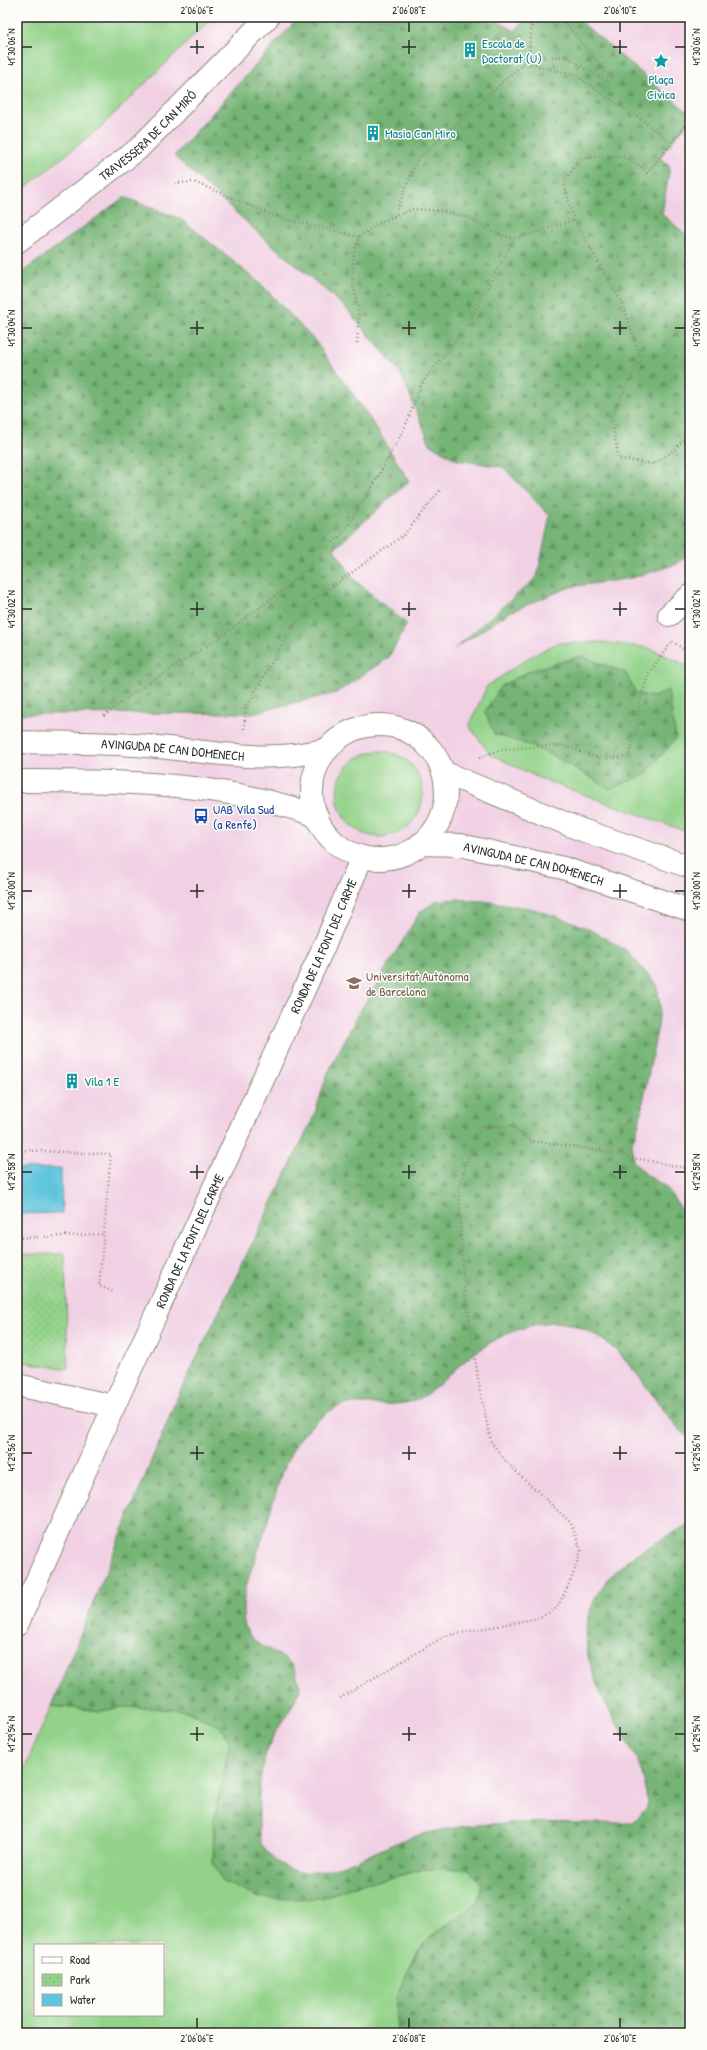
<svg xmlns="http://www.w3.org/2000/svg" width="707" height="2050" viewBox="0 0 707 2050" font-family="'Patrick Hand',sans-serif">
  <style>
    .built { fill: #f1d0e4; fill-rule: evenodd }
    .grass { fill: #92d289; stroke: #5e7e5a; fill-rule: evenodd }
    .forest { fill: url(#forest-firs); stroke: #507050 }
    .park { fill: url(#park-dots); stroke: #5e7e5a }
    .water { fill: #5fc4dc; stroke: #457884 }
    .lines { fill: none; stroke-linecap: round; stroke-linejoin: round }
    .minor-casing { stroke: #8e8676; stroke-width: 24 }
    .path { stroke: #8e8676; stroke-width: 2.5; stroke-dasharray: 1 3; stroke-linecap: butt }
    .minor { stroke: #fff; stroke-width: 22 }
    .ticks { fill: none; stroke: #2b2b2b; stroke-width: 1.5 }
    .labels { text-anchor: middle; stroke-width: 3; stroke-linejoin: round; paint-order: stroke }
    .culture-label { font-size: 13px; fill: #0d838f; stroke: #fdfcf7; text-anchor: start }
    .street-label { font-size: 13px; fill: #2b2b2b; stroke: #fdfcf7 }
    .transit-label { font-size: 13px; fill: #164399; stroke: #fdfcf7; text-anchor: start }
    .education-label { font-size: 13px; fill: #785e54; stroke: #fdfcf7; text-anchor: start }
    .neatline { fill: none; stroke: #2b2b2b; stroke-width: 1.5 }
    .ticks-label { font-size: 10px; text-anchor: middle; fill: #2b2b2b }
  </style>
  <defs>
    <pattern id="forest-firs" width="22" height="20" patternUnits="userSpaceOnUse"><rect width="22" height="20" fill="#75b475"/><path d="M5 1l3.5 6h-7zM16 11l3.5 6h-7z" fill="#609360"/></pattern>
    <pattern id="park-dots" width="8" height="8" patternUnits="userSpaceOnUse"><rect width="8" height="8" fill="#92d289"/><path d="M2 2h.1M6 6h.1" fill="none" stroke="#7eb476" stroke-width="1.8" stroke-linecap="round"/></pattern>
  </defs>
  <rect width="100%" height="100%" fill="#fdfcf7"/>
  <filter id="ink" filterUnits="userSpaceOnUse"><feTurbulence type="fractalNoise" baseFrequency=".025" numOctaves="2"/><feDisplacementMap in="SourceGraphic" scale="8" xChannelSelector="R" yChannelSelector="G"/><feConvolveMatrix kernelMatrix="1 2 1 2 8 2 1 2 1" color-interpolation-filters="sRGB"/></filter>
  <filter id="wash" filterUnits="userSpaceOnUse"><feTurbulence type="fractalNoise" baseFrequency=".012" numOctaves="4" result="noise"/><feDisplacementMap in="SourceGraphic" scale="16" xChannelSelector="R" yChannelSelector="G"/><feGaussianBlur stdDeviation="0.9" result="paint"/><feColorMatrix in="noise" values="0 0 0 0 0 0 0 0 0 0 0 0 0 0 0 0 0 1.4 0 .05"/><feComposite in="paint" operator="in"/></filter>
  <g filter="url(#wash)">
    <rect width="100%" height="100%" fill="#f0e0c1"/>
    <path class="built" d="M21,17h669v2016h-673v-2013zM35,1945h128v70h-128z"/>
    <path class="grass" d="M21,17h192l-110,108 -86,69v-174z
      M602,642l47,6 41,19v166l-149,-54 -51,-25 -21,-28 18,-40 41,-28 29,-15z
      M337 794a43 43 0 1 1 86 0a43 43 0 1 1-86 0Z
      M51,1706l50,5 21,-4 62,3 36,16 10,16 -16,78 -1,21 66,58 42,-1 42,-15 19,-3 42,-11h44l14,16c-2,6 -3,16 -7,20 -9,11 -25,16 -35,24 -30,25 -47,66 -42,104h-381v-254l7,-9zM35,1945h128v70h-128z"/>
    <path class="forest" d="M299,17h191l25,14 12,-14h48l115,97v6l-30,37 10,10 -8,47 28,24v315l-13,11 -45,14 -62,9 -60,25 -56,37 83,-72 13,-61 -47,-49 -46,-7 -27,-16 -30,-72 -57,-67 -78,-66 -91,-83z
      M124,197l57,22 80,65 55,58 55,78 38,61 -75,68 20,30 53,45 -18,33 -53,36 -84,20 -235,1v-438z
      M581,656l45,17 10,20 17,4 15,-7 8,48 -31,37 -35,14 -58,-34 -26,-11 -32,-10 -9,-22 16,-26 28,-15z
      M457,899l37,3 40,7 39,13 20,9 34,20 30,34 3,21 -2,20 -19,97 -7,20 1,18 14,14 19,12 24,35v218c-41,-38 -63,-102 -121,-116 -34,-8 -78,15 -103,36 -14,11 -25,25 -40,35 -19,12 -42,9 -64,9 -6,0 -15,-1 -20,1 -15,5 -37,25 -45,38 -18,27 -24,63 -34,93 -7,24 -21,51 -20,77 1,38 36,33 51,55 1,1 4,12 4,13 1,2 2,4 2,6 -1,13 -22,40 -28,52 -13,26 -13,50 -13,78 0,7 -1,19 2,26 4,9 14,18 23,23 34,21 91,-17 125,-28 70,-22 150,-14 223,-15l15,-15c-1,-39 -13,-55 -32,-87 -34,-60 -48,-114 15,-162 19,-14 41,-24 60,-36v510h-292l-2,-36 8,-19 22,-37 15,-13 35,-23 6,-20 -14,-16h-44l-42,11 -19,3 -42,15 -20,1 -42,-1 -37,-17 -9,-18 1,-43 16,-78 -10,-16 -36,-16 -62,-3 -21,4 -50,-5 125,-306 138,-284 13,-41 29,-57 64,-106 16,-11z"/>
    <path class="park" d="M17,1254h48l3,115 -51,-8z"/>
    <path class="water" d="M61,1168l1,45 -45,1v-45z"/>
  </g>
  <g filter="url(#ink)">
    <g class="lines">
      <defs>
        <g id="minor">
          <path id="s1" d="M17,242l121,-93 130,-132"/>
          <path d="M669,615l21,-19"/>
          <circle cx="379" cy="792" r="67"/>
          <path id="s2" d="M17,742c43,1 87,0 130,4 64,5 117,19 181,3"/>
          <path d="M443,772l136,57 111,38"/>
          <path d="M17,781c101,0 204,0 300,35"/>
          <path id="s3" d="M420,844l40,1 103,23 127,42"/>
          <path d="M17,1385l97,21"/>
          <path id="s4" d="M17,1625l97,-219 210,-460 38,-89"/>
        </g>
      </defs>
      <use href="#minor" class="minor-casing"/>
      <path class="path" d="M528,59l37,-3 42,26 4,-4 -51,-61
        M529,59l11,8 33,7 72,48 26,21
        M690,120l-43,53c-22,-23 -40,-17 -68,-14l-15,24 10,37 49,85 18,55 -14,24 -16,34 8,41 35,5 20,-14 16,-18
        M175,183l19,-1 84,35 81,20
        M394,217l23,-57 111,-101 5,-42
        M357,343l2,-31 -6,-26v-28l6,-21 21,-15 33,-13 29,2 28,7 18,12 26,9 60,-19
        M690,658l-2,16 2,14
        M104,716l28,-22 90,-58 65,-49 55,-53 32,-50 31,-57 17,-44 42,-53 50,-91
        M244,729l2,-21 36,-64 30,-43 92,-66 37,-46
        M479,758l23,-9 59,-4 42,14 26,-3 9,-32 1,-21 10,-30 23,-32 18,13
        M17,1150l94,4 -12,132 15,6
        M17,1238l86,-4
        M340,1698l105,-62 93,-18 19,-10 14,-28 10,-29 -10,-28 -63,-59 -17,-22 -11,-51 -17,-113 -4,-90 10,-34 12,-28h31l19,15 48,6 111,22"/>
      <use href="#minor" class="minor"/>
    </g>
  </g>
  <path class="ticks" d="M197,22v10M409,22v10M620,22v10M197,40v14M409,40v14M620,40v14M22,47h10M190,47h14M402,47h14M613,47h14M675,47h10M197,321v14M409,321v14M620,321v14M22,328h10M190,328h14M402,328h14M613,328h14M675,328h10M197,602v14M409,602v14M620,602v14M22,609h10M190,609h14M402,609h14M613,609h14M675,609h10M197,884v14M409,884v14M620,884v14M22,891h10M190,891h14M402,891h14M613,891h14M675,891h10M197,1165v14M409,1165v14M620,1165v14M22,1172h10M190,1172h14M402,1172h14M613,1172h14M675,1172h10M197,1446v14M409,1446v14M620,1446v14M22,1453h10M190,1453h14M402,1453h14M613,1453h14M675,1453h10M197,1727v14M409,1727v14M620,1727v14M22,1734h10M190,1734h14M402,1734h14M613,1734h14M675,1734h10M197,2018v10M409,2018v10M620,2018v10"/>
  <defs>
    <symbol id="building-bare" viewBox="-9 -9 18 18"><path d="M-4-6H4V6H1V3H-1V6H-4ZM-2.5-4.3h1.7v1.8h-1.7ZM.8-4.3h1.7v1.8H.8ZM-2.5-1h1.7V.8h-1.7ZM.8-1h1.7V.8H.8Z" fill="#0f9aa8" stroke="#fdfcf7" stroke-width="2.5" paint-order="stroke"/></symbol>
    <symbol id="sight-bare" viewBox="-9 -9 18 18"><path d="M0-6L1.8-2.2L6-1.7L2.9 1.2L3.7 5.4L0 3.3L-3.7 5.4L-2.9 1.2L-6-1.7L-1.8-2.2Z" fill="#0f9aa8" stroke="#fdfcf7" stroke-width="2.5" paint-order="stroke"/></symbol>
    <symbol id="bus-bare" viewBox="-9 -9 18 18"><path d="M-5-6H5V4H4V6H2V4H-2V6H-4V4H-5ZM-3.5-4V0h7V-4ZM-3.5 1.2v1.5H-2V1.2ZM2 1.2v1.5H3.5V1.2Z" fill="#1a4fb4" stroke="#fdfcf7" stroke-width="2.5" paint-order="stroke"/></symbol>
    <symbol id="university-bare" viewBox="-9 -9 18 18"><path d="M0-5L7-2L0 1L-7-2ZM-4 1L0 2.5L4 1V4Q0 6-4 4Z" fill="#8d6e63" stroke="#fdfcf7" stroke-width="2.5" paint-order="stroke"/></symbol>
  </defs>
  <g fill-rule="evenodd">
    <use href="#building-bare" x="459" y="39" width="22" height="22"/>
    <use href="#sight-bare" x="650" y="50" width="22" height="22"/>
    <use href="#building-bare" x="362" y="122" width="22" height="22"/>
    <use href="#bus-bare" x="190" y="805" width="22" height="22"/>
    <use href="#university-bare" x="343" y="972" width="22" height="22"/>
    <use href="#building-bare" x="61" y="1070" width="22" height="22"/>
  </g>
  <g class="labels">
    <g class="culture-label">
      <text x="482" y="48">Escola de<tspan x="482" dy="15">Doctorat (U)</tspan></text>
      <text x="661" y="84" text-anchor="middle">Plaça<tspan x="661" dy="15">Cívica</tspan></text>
      <text x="385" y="138">Masia Can Miro</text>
      <text x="84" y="1086">Vila 1 E</text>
    </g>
    <g class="street-label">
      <text dy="5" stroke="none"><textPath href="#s1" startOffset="169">TRAVESSERA DE CAN MIRÓ</textPath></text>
      <text dy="5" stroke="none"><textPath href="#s2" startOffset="156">AVINGUDA DE CAN DOMENECH</textPath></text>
      <text dy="5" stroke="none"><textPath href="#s3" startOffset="116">AVINGUDA DE CAN DOMENECH</textPath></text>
      <text dy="5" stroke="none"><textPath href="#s4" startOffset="745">RONDA DE LA FONT DEL CARME</textPath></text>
      <text dy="5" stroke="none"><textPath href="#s4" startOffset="421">RONDA DE LA FONT DEL CARME</textPath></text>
    </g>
    <g class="transit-label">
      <text x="213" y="814">UAB Vila Sud<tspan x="213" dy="15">(a Renfe)</tspan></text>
    </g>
    <g class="education-label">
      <text x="366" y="981">Universitat Autònoma<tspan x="366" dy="15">de Barcelona</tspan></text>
    </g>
  </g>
  <rect width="707" height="2050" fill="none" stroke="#fdfcf7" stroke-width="44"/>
  <rect x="34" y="1944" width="130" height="72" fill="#fdfcf7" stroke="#a9a8a5"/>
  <rect x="42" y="1957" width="20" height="6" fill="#ffffff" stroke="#a9a8a5"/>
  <text x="70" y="1964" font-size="12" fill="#2b2b2b">Road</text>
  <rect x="42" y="1974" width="20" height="12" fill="url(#park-dots)" stroke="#a9a8a5"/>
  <text x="70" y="1984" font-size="12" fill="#2b2b2b">Park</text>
  <rect x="42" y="1994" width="20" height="12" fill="#5fc4dc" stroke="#a9a8a5"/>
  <text x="70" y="2004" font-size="12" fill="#2b2b2b">Water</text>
  <rect x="22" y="22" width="663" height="2006" class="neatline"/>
  <g class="ticks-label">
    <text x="197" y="14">2°06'06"E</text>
    <text x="409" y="14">2°06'08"E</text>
    <text x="620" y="14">2°06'10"E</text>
    <text transform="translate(11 47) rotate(-90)" y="4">41°30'06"N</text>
    <text transform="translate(696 47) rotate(-90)" y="4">41°30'06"N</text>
    <text transform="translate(11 328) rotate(-90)" y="4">41°30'04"N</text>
    <text transform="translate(696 328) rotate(-90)" y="4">41°30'04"N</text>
    <text transform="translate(11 609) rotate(-90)" y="4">41°30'02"N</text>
    <text transform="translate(696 609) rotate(-90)" y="4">41°30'02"N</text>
    <text transform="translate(11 891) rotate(-90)" y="4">41°30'00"N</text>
    <text transform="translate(696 891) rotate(-90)" y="4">41°30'00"N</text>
    <text transform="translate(11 1172) rotate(-90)" y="4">41°29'58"N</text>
    <text transform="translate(696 1172) rotate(-90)" y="4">41°29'58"N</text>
    <text transform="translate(11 1453) rotate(-90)" y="4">41°29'56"N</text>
    <text transform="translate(696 1453) rotate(-90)" y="4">41°29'56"N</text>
    <text transform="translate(11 1734) rotate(-90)" y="4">41°29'54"N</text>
    <text transform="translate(696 1734) rotate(-90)" y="4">41°29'54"N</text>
    <text x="197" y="2042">2°06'06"E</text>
    <text x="409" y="2042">2°06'08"E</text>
    <text x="620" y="2042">2°06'10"E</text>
  </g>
</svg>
